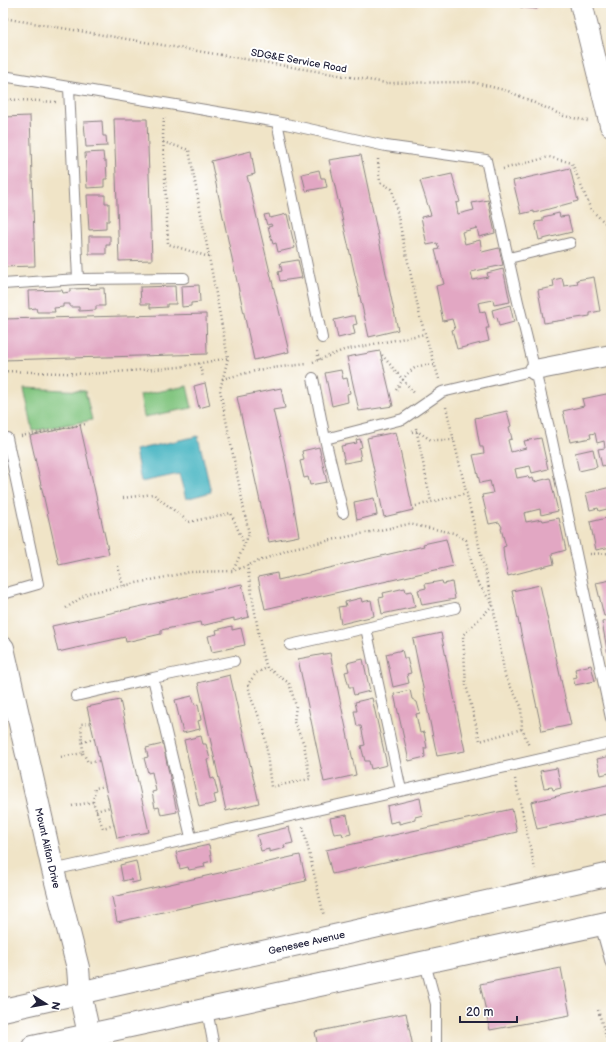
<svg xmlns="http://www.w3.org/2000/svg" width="614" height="1050" viewBox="0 0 614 1050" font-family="'Balsamiq Sans',sans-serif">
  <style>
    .green { fill: #81c57f; stroke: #52745d }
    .water { fill: #48b6c3; stroke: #356c7f }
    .building { fill: #e2a7c3 }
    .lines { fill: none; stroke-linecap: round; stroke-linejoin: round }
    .service-casing { stroke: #898381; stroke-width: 12 }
    .minor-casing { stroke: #898381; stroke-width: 22 }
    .secondary-casing { stroke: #898381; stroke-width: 24 }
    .primary-casing { stroke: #898381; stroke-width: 24 }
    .path { stroke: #898381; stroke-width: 2.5; stroke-dasharray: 1 3; stroke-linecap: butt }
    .service { stroke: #fff; stroke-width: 10 }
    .minor { stroke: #fff; stroke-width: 20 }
    .secondary { stroke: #fff; stroke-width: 22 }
    .primary { stroke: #fff; stroke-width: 22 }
    .labels { text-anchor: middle; stroke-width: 4; stroke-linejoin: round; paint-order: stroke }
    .street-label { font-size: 10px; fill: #22223b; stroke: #fff }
  </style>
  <rect width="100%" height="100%" fill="#fff"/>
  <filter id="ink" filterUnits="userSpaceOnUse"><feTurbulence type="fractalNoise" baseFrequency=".025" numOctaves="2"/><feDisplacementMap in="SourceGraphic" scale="8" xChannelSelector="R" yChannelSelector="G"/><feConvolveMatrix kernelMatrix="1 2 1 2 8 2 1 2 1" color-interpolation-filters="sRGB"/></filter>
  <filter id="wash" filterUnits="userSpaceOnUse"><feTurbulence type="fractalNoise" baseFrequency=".012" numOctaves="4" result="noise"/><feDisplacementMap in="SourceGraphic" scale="16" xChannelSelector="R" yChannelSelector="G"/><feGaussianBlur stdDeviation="0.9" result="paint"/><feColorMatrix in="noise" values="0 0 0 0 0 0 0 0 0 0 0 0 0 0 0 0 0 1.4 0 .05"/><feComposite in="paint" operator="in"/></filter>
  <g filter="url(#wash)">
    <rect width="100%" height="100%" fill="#f0e4c7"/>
    <path class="green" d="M187,386l5,22 -48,9 -4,-22z
      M24,388l61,3 7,29 -59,11z"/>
    <path class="water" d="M198,436l13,56 -25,7 -7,-25 -38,8 -6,-32z"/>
    <g id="blocks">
      <path class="building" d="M520,3h18l-1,6 -17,-2z
        M30,116l5,150 -32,1v-150z
        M114,119h33l5,141 -33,1z
        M102,121l1,15h3l1,10 -21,1 -2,-25z
        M251,151l4,23 -8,2 42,176 -35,8 -43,-199z
        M103,152l1,9h2l1,18h-3v8l-17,1 -2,-35z
        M361,155l37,175 -29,7 -40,-177z
        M570,168l8,33 -44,12v-2l-13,3 -8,-33z
        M319,170l2,8h4l2,9 -21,4 -4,-17z
        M452,174l8,28 -4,1 2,11 16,-4 -2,-7 16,-3 7,33 -16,4 -2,-9 -15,4 3,12 15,-4 2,12 17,-4 4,17 -32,7 2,8 15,-3 -1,-4 16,-4 7,33 -16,3 -1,-5 -15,3 2,9 5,-1 4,17h-3l3,13 -32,8 -5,-19 3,-1 -3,-10 -9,2 -7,-35 8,-2 -9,-34 4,-1 -2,-6 -10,2 -6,-28 10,-2 -11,-34z
        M87,195h18v8h4v18h-3v8l-17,1z
        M559,213l1,4 8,-1 4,16 -33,8 -4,-18 8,-1v-4z
        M269,214l1,4 17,-4 8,34 -17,4 -2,-9 -3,1 -5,-17 4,-1 -1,-2 -4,1 -3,-10z
        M89,236h21v9h-4v9h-17z
        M298,260l4,18 -22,3 -2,-9 4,-1 -2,-8z
        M594,277l6,34 -10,2v3l-46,7 -6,-33 16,-3 -1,-7 9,-2 2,8 14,-2 -1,-4z
        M199,285l1,17 -9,1v3l-9,1 -1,-21z
        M175,286l1,18h-9v3l-17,1v-4h-9l-1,-17z
        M104,288l1,18h-9v4l-17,1v-4h-9v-3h-7v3l-9,1 1,4h-18l-1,-4 -7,1 -1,-18 34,-1 1,3 7,-1v-3z
        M510,305l4,17 -15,4 -2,-9 -3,1 -2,-8z
        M206,314l1,40 -204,6v-41z
        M351,316h4l2,8 -4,1 2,9 -17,4 -4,-18z
        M380,351l13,55 -34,5 -12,-54z
        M341,370l2,9 4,-1 3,15 -3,1 1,8 -16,4 -7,-33z
        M205,383l5,22 -11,3 -5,-22z
        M281,388l4,20 -12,2 13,53 13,73 -30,6 -32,-145z
        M611,393v71l-9,2 -4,-17 7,-1 -1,-7 -7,2 -2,-10 -5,1 1,4 -21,4 -7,-31 21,-5 -2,-7z
        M507,411l4,15 -2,1 3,12 -4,1 3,12 15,-4 -2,-7 17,-3 7,31 -16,4 -2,-7 -15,3 2,9 11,-2 1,3 4,-1 1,4 16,-4 8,33 -17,4 -1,-6 -16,4 2,9 16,-3 1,2 16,-3 7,32 -14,4 2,10 -46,12 -4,-18 -1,-11 3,-1 -5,-17 1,-2 -3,-5 -10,2 -7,-29 11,-2 -3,-12 -10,2 -7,-28 11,-2 -1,-6h-3l-5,-29z
        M80,425l29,129 -50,11 -29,-129z
        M396,432l17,78 -29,7 -17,-79z
        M360,439l2,8 -3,1 2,12 -16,3 -4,-17 16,-3 -1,-3z
        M319,447l8,35 -17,3 -2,-8 -4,1 -4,-17 4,-1 -2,-9z
        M593,449l4,18 -18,4 -4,-18z
        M611,487v21l-12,3 -1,-3 -8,2 -4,-17z
        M374,498l3,17 -20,5 -3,-18z
        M611,517v30l-15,3 -6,-28z
        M446,539l7,27 -188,43 -7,-32 19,-4 1,7 146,-34 -1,-2z
        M611,580v35l-7,1 -8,-33z
        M442,581l1,3 9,-2 3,17 -33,6 -4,-15 8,-2 -1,-4z
        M242,584l7,33 -15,4v-3l-33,8 -1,-4 -39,8v4l-35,8 -1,-5 -67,15 -6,-26z
        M540,585l31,140 -29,6 -30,-140z
        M405,588l1,4 6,-1 3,16 -33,7 -3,-16 5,-1 -1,-4z
        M361,598l1,4 9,-2 3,16 -33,8 -3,-17 8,-1 -1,-4z
        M611,620v35h-3l-6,-33z
        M232,626v4l9,-2 4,17 -33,7 -4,-16 9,-2 -1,-4z
        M441,633l24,118 -28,5 -24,-117z
        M402,650l2,8h3l4,15 -4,1 2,9 -16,4 -7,-33z
        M330,653l26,122 -32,7 -26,-123z
        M363,659l7,32 -16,4 -2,-8h-3l-4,-15 4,-1 -2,-8z
        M591,665l4,16 -20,4 -2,-7 4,-1 -2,-8z
        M230,675l29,128 -33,8 -28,-128z
        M410,690l2,9 5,3 3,11 -4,1 4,19 4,-1 3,16h-3l1,9 -16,4 -15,-67z
        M192,696l3,9 3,-1 3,16 -3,1 2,8 -17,4 -8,-33z
        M372,698l15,67 -16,4 -2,-8h-4l-4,-15 4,-1 -4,-19h-4l-3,-15h3l-2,-9z
        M120,700l29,132 -32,6 -30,-131z
        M201,736l2,8h3l4,15 -3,1 4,19 3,-1 4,16 -4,1 2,8 -17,4 -15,-67z
        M163,744l14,68 -16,3 -2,-8 -4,1 -3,-16 4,-1 -4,-19 -4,1 -4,-15 4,-1 -2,-9z
        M611,756v23h-1l-1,-6 -8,2 -4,-16z
        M557,768l4,20 -8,2 -1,-3 -8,1 -4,-17z
        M611,784v29l-74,16 -6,-27z
        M420,798l3,17 -8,2v3l-16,4v-3l-9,2 -3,-17z
        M512,809l5,23 -185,42 -6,-24z
        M347,815l4,19 -8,2 -1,-3 -8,1 -4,-16z
        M289,827l4,16 -9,2 1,3 -16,4v-3l-8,2 -4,-16z
        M209,845l3,16 -8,2 1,4 -16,3 -1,-3 -8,2 -4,-17z
        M300,855l6,26 -189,41 -5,-25z
        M136,861l4,20 -8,2 -1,-4 -8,2 -3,-16z
        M561,968l9,47 -80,15 -10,-46z
        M406,1013l7,34h-95l-3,-15z"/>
    </g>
  </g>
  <g filter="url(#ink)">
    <use href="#blocks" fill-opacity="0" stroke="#898381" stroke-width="1"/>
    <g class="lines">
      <defs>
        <path id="service" d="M3,76l274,46 109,24 100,14 32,142 33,134 60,282
          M69,88l9,191 106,-1
          M277,122l45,216
          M509,258l61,-15
          M3,284l75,-5
          M313,378l12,61
          M3,439l4,-1 31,146 -35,10
          M343,513l-18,-74 78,-20 39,-27 93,-22
          M290,645l76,-17
          M76,696l77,-18
          M401,790l-35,-162 89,-20
          M191,837l-38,-159 81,-17
          M53,870l558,-127
          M600,924l11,39
          M425,963l11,41v43
          M207,1010l7,37"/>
        <path id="minor" d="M535,370l76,-15"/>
        <g id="secondary">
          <path id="s1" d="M3,648l50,222 25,98 2,26 12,53"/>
        </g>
        <g id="primary">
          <path d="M581,3l30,122"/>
          <path id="s2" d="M3,1010l608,-136"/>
          <path d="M33,1047l578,-125"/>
        </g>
      </defs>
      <use href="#service" class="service-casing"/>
      <use href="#minor" class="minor-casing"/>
      <use href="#secondary" class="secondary-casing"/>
      <use href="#primary" class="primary-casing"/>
      <path class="path" d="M3,18l383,65 86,-1 36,9 56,25 24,5
        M3,99l53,3
        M164,118l-1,17 5,109 41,13
        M163,142l26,8 39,208 -8,32 29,144 -16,37
        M378,159l2,23 12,7 28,128 19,62
        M503,169l46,-12 23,6 19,47 20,18
        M317,351l2,9
        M382,355l33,39
        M313,362l31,-12 81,-16
        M199,363l4,14
        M3,371l87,3 90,-7 48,-9
        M222,379l41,-10 44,-5
        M396,390c10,-16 17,-27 38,-25
        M446,407l47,198 12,71 16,30 1,23 7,17
        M416,428l15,74
        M412,432l5,-1 14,9h23
        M21,436l65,-12
        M123,498l30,-4 36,28 42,-9 13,31
        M412,507l55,-14
        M590,554l21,-1
        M247,565l15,89 5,14 22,15 7,23 -2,16 10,22 6,35 -39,8 -7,-58 -13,-31 -3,-14 8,-11 11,-5
        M118,566l5,20
        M66,608l22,-15 102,-21 43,-1 60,-23 116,-24 45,9 12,7 10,40 17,25 -30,30 3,50 14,56 42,-12
        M82,742l12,-3
        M83,753l5,9 11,-1
        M61,757l22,-4 -2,-29 9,-1
        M515,779l20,90
        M93,802l2,-14 10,-2
        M72,806l21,-4 10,26 11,-3
        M96,811l14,-4
        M303,827l21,89
        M598,1010l11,37"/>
      <use href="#service" class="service"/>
      <use href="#minor" class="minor"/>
      <use href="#secondary" class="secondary"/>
      <use href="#primary" class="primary"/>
    </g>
  </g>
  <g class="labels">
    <g class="street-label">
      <text transform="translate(299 60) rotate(10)" y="4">SDG&amp;E Service Road</text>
      <text dy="4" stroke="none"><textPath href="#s1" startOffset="205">Mount Alifan Drive</textPath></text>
      <text dy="4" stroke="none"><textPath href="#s2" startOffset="311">Genesee Avenue</textPath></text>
    </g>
  </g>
  <rect width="614" height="1050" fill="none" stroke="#fff" stroke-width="16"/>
  <g transform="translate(46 1004) rotate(101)" stroke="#ffffff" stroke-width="3" paint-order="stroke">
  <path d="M0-3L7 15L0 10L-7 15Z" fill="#22223b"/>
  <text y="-6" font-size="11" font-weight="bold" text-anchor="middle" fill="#22223b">N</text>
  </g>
  <path d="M460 1016v6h57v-6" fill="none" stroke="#22223b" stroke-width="2"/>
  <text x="466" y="1016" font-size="12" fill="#22223b" stroke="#ffffff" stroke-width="3" paint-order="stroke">20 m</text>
</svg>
